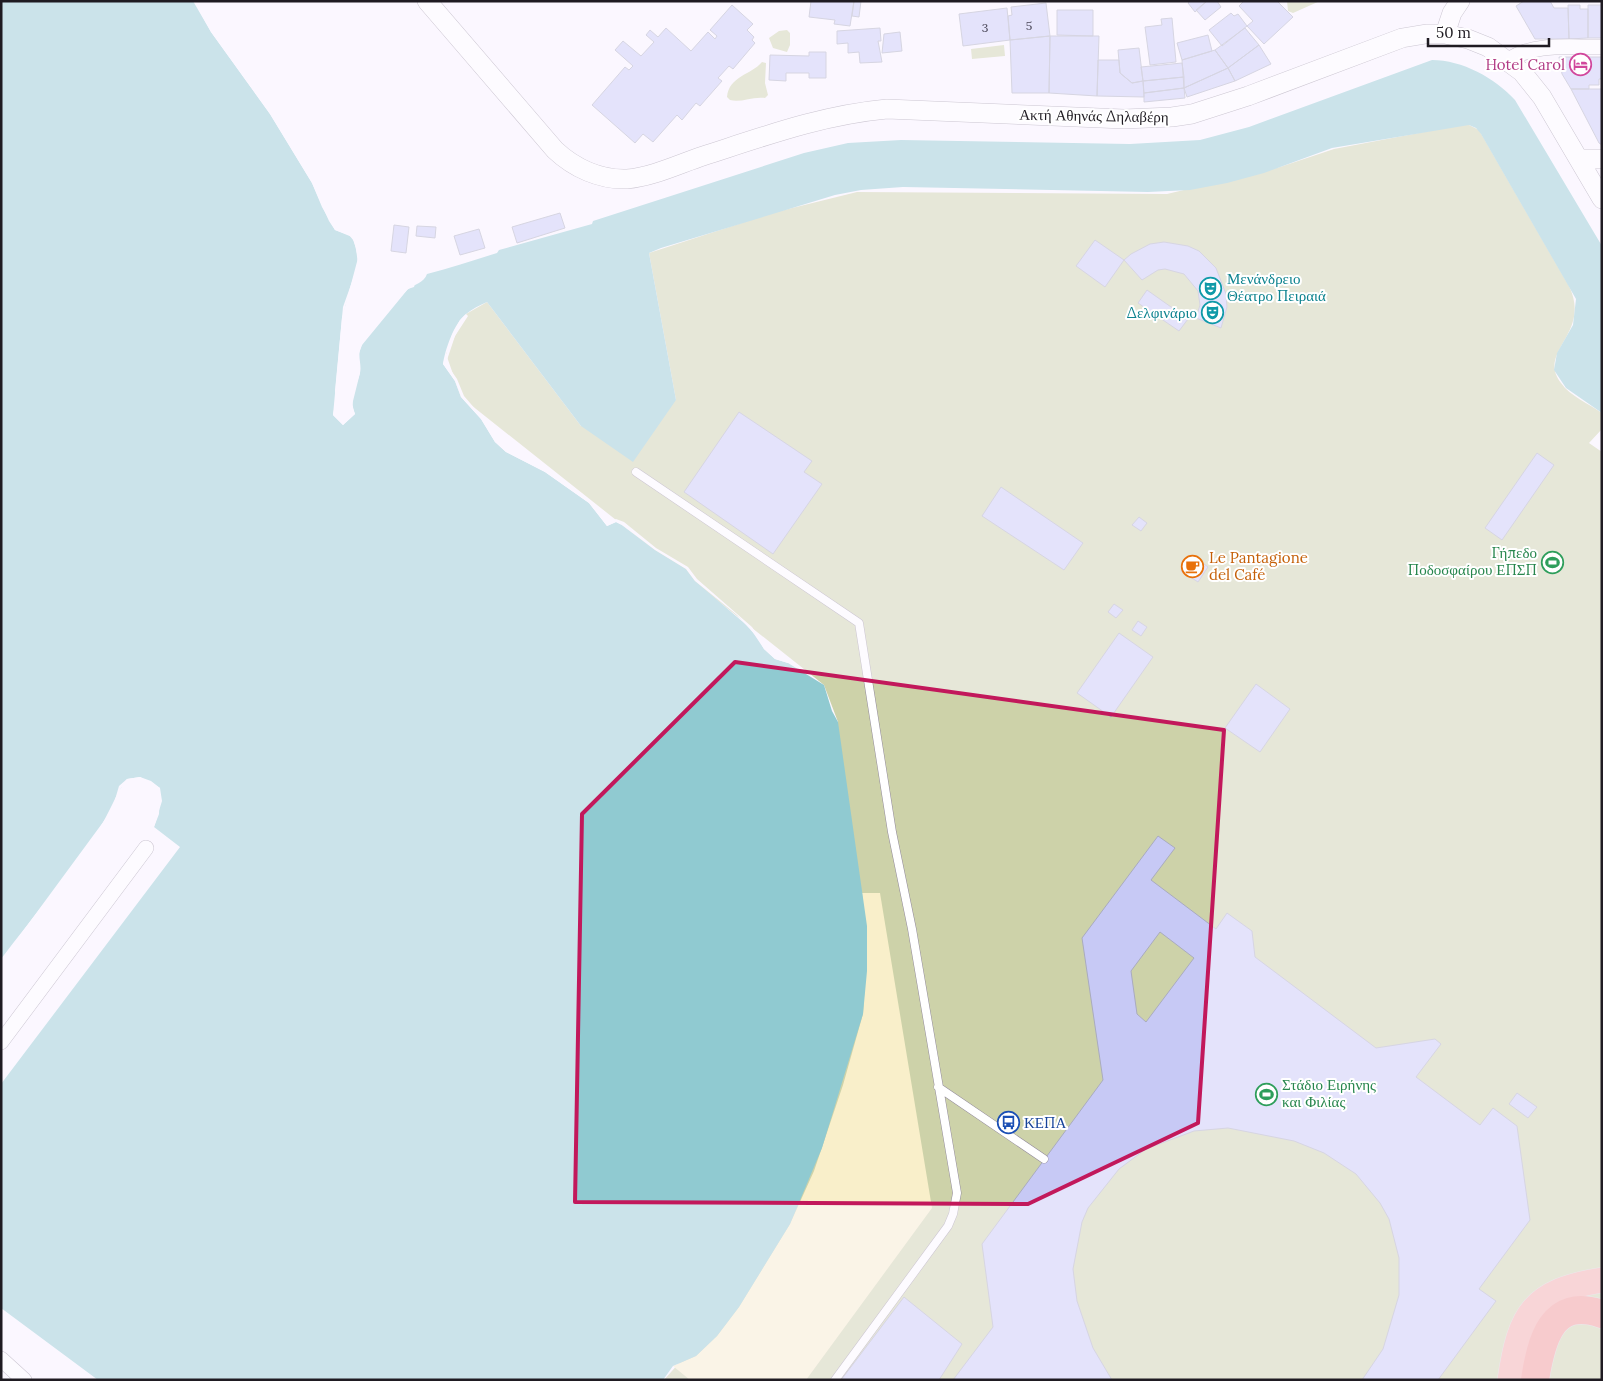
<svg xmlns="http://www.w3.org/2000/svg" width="1603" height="1381" viewBox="0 0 1603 1381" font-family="Lora,serif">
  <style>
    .green { fill: #cdd2a9 }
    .sand { fill: #f9efca }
    .water { fill: #90cad1 }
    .pier { fill: #fbf7ff }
    .building { fill: #c7c9f5; stroke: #a9abbe; fill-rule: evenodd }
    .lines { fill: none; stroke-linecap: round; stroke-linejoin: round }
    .service-casing { stroke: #938b9c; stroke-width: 9 }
    .minor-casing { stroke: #938b9c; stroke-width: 16 }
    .tertiary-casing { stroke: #938b9c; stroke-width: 20 }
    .trunk-casing { stroke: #d7d6d7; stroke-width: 26 }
    .motorway-casing { stroke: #d7d6d7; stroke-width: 29 }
    .service { stroke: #fff; stroke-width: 8 }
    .minor { stroke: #fff; stroke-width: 15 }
    .tertiary { stroke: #fff; stroke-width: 19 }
    .trunk { stroke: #f4aaa7; stroke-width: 25 }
    .motorway { stroke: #f29591; stroke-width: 28 }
    .marked { fill: none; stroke: #c2185b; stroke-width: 4; stroke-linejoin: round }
    .labels { text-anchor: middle; stroke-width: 4; stroke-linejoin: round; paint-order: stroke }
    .number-label { font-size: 12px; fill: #494657 }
    .hotel-label { font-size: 15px; fill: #b23c85; stroke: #fff; text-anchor: end }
    .street-label { font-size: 15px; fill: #1f1b22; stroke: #fff }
    .culture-label { font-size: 15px; fill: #0d838f; stroke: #fff; text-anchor: start }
    .leisure-label { font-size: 15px; fill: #27864d; stroke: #fff; text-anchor: end }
    .food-label { font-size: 15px; fill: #c56008; stroke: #fff; text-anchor: start }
    .transit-label { font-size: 15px; fill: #164399; stroke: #fff; text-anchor: start }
  </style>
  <rect width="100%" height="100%" fill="#fbf7ff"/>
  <path class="green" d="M1287,1h33l-27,12 -5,-2z
    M787,30l3,3v12l-3,7 -14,-4 -4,-10 10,-7z
    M1004,45l1,11 -33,3 -1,-10z
    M762,62l4,1 -1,20 3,12 -3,3c-12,-2 -24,5 -35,2l-3,-3c2,-21 24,-22 35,-35z
    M1461,125h8l10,5 90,156c23,48 -33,65 -8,97 9,13 28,21 41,30v16l-13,14 13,9v928h-938l15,-17 159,-641 -14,-37 -363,-288 -15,-43 20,-40 21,-12 94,124 95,-26 -27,-147 127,-41 81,-20 310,2 113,-27 54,-18z"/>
  <path class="sand" d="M862,893h18l52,315 -126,172h-116l-17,-14 23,-10 21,-20 22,-29 51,-83 24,-53 29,-86 20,-71 4,-66z"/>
  <path class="water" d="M1,1h192l18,31 59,82 42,69 17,38 6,9 14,5 5,6 4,17 -16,60 -9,97 10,10 12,-11c-6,-14 1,-27 5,-41 2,-9 -3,-17 1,-26 3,-9 38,-50 46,-57 7,-6 17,-7 20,-16 23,-6 47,-14 70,-21l2,-3 93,-26 1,-3 211,-68 44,-10 53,-3 229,4 70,-4 49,-13 183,-67c30,0 63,18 83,40l87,146v167l-36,-25 -12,-18 3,-17 16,-28 3,-26 -95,-165 -5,-6 -7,-3 -137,23 -68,25 -37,10 -37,7 -42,2 -245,-5 -42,3 -26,5 -174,53 -12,5 27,147 -43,62 -52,-36 -94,-124c-7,3 -15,7 -21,12 -12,9 -21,36 -23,50l12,17 6,16 20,22 14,23 11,10 39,20 44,31 18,23 9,-4 6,3 33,25 31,19 9,12 55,47 14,21 11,10 13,4 36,22 8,26 6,11 29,204v45l-4,43 -41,134 -32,76 -51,83 -22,29 -21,20 -23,10 -10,14h-565l-97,-72v-224l179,-237 -26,-20 5,-13 1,-26 -20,-11 -13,2c-12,16 -17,33 -28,50 -30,44 -65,87 -98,130z"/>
  <path class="pier" d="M194,1h2l17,30 59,82 42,69 17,38 6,8 14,5 5,7 5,19 -16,48 -8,84 1,9 -3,15 6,7 11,-8 -2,-9 3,-24 4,-9 -1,-16 2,-10 37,-46 21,-20 -2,7 -6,2 -46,56 -4,11 2,17 -8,32 3,9 -12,11 -10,-10 3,-16 -1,-8 8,-84 15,-42 -2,-17 -4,-11 -17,-7 -13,-23 -10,-24 -42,-69 -59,-82z
    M466,314l2,2 -13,20 -9,27 11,16 7,17 19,22 14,22 11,10 38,19 44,32 18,22 8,-4 8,3 32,26 32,19 9,12 55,48 14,21 10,9 14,4 -2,2 -13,-4 -11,-10 -6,-11 -21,-23 -42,-34 -9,-12 -31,-19 -33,-25 -6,-3 -9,4 -18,-23 -44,-31 -39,-20 -11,-10 -14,-23 -20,-22 -6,-16 -12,-17 9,-29 8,-15z
    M140,777l11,4 9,7 2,13 -8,26 -2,-1 7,-26 -1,-11 -19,-10 -11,2 -7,7 -7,23 -26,38 -87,112 111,-151 7,-24 8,-7z"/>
  <path class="building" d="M811,1h43l-4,25 -16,-2 1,-4 -26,-3z
    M854,1h7l-2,16 -7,-1z
    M1190,1h17l-12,11 -7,-9z
    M1207,1h10l4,6 -16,13 -9,-10z
    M1244,1h33l16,16 -29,27 -17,-18 6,-5 -14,-15z
    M1524,1h26l4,7h14l1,31h-34l-19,-33z
    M1046,3l4,33 -40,4 -2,-24 4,-1 -1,-8z
    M732,5l21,19 -6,6 7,7 -2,3 3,3 -22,26 -4,-3 -11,12 4,3 -22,25 -4,-3 -14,17 -5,-5 -24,27 -10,-8 -8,9 -43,-38 33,-38 4,3 4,-4 -18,-16 8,-9 18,15 13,-14 -8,-7 4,-5 8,7 8,-9 25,23 17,-19 7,7 2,-3 -7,-6z
    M1568,5h12v4h8v29l-19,1z
    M1588,5h14v33h-14z
    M1007,8l3,32 -47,6 -4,-32z
    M1057,10h36v26l-36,-1z
    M1231,13l3,3 4,-2 9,12 -25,20 -13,-16z
    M1172,18l4,44 -26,3 -5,-38 17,-2 -1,-6z
    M880,28l1,13h-3l4,21 -22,1 -1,-11 -11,1v-10l-11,1v-13z
    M1245,28l14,17 -31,23 -13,-18z
    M900,32l2,19 -20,2 2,-19z
    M1208,35l4,16 -30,9 -5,-17z
    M1050,36l-1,57h-37l-2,-53z
    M1050,36h49l-2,60 -48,-3z
    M1259,45l12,19 -36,17 -7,-13z
    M1139,48l4,33 -11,2 -12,-10 -2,-23z
    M1215,50l13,18 -44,20 -2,-28z
    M809,52h17v26h-17v-5h-23v8l-17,-1 1,-25 39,1z
    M1559,57h43v22h-3v6h-10v4h-18l-9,-15z
    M1098,60h21l1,13 12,10 11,-2 1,16 -47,-1z
    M1182,63l2,14 -41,4 -2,-14z
    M1228,68l7,13 -48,16 -3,-9z
    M1184,77v11l-40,5 -1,-12z
    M1184,88l1,10 -41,4v-9z
    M1571,89h31v56l-3,-2z
    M560,213l5,15 -48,15 -5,-16z
    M394,225l15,2 -3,26 -15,-2z
    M417,226l19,1 -1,11 -19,-2z
    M479,229l6,19 -25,7 -6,-19z
    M1095,240l29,20 -19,27 -29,-21z
    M1164,242l24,4 11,5 17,17 10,26 1,13 -6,21 -25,-10 4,-13 -2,-14 -14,-17 -19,-5 -7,1 -16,10 -18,-20 7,-6 19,-10z
    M1147,290l41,29 -9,12 -41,-28z
    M739,412l73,49 -8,11 18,12 -49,70 -89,-62z
    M1537,453l17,12 -52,75 -17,-12z
    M1001,487l82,56 -19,27 -82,-54z
    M1139,517l8,6 -6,8 -9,-6z
    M1192,555l16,12 -10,15 -17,-11z
    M1114,604l9,6 -7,8 -8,-6z
    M1138,621l9,6 -6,9 -9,-6z
    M1119,633l34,24 -42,60 -34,-24z
    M1256,684l34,25 -30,43 -35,-24z
    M1158,836l17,12 -24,32 65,49 11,-16 25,18 3,26 121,91 59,-9 6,5 -25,33 64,48 13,-17 24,18 13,94 -51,69 17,12 -58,79h-485l40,-53 -11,-83 121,-164 -21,-142zM1160,932l34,26 -48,64 -9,-8 -6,-43z
    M1517,1093l20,14 -9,11 -19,-14z
    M1228,1128l66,13 30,12 32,21 24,29 9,16 10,39v37l-16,54 -21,31h-250l-19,-32 -16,-47 -4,-32 9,-47 6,-14 31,-39 27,-20 48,-18z
    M904,1297l58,47 -23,36h-98z"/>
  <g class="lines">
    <defs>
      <path id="service" d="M636,472l223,151 33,209 20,97 45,264 -4,21 -5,12 -113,154
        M938,1087l106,72"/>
      <path id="minor" d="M1509,60c25,-18 63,-12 93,-13
        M1,1042l145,-194
        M1,1359l23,21"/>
      <path id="tertiary" d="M427,1l128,149c19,18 45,30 72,29 25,-2 52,-15 76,-23 62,-20 119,-41 184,-47l237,10 48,-2 20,-3 56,-18 154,-58 24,-4h19l23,5 20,8 34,25 20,25 60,102
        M1445,34l7,-21 8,-12
        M1579,159h23"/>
      <path id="trunk" d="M1510,1380c10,-67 23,-89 92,-100"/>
      <path id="motorway" d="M1535,1380c6,-38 16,-84 67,-66"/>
    </defs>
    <use href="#service" class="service-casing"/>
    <use href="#minor" class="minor-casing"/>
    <use href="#tertiary" class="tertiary-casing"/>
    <use href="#trunk" class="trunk-casing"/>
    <use href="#motorway" class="motorway-casing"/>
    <use href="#service" class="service"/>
    <use href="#minor" class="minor"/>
    <use href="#tertiary" class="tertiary"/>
    <use href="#trunk" class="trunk"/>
    <use href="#motorway" class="motorway"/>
  </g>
  <path d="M0 0H1603V1381H0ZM735,662l489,68 -26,393 -170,81 -453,-2 7,-388z" fill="#fbf7ff" fill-opacity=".55" fill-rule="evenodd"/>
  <path class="marked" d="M735,662l489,68 -26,393 -170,81 -453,-2 7,-388z"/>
  <defs>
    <symbol id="hotel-ring" viewBox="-11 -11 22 22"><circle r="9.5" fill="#fff" stroke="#d1479c" stroke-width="1.5"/><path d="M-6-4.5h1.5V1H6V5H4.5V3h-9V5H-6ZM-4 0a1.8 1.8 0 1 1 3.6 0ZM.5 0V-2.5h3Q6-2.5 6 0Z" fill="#d1479c"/></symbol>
    <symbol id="theatre-ring" viewBox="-11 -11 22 22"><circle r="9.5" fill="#fff" stroke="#0f9aa8" stroke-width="1.5"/><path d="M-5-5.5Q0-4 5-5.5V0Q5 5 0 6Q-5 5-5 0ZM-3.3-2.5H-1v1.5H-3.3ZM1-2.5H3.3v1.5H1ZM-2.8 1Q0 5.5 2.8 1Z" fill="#0f9aa8"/></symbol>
    <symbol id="stadium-ring" viewBox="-11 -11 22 22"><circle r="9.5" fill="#fff" stroke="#2e9e5b" stroke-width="1.5"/><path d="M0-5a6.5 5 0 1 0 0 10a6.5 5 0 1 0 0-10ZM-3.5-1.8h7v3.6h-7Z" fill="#2e9e5b"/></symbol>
    <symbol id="cafe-ring" viewBox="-11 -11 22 22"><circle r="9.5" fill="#fff" stroke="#e8710a" stroke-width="1.5"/><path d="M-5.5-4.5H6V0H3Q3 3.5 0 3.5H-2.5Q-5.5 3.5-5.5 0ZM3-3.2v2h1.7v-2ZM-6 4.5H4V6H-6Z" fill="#e8710a"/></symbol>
    <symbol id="bus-ring" viewBox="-11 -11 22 22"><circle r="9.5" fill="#fff" stroke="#1a4fb4" stroke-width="1.5"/><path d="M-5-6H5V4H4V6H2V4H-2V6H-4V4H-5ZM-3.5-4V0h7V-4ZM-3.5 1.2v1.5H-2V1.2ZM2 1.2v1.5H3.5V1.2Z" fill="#1a4fb4"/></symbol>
  </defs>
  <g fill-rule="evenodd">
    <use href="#hotel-ring" x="1568" y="52" width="25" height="25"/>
    <use href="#theatre-ring" x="1198" y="276" width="25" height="25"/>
    <use href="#theatre-ring" x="1200" y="300" width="25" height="25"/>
    <use href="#stadium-ring" x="1540" y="550" width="25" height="25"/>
    <use href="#cafe-ring" x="1180" y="554" width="25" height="25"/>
    <use href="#stadium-ring" x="1254" y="1082" width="25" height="25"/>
    <use href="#bus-ring" x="996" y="1110" width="25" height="25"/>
  </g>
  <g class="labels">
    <g class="number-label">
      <text x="1029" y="30">5</text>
      <text x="985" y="32">3</text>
    </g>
    <g class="hotel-label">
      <text x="1565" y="70">Hotel Carol</text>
    </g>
    <g class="street-label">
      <text transform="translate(1094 116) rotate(1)" y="5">Ακτή Αθηνάς Δηλαβέρη</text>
    </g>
    <g class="culture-label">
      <text x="1227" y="284">Μενάνδρειο<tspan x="1227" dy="17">Θέατρο Πειραιά</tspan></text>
      <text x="1197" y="318" text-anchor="end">Δελφινάριο</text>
    </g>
    <g class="leisure-label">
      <text x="1537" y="558">Γήπεδο<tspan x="1537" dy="17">Ποδοσφαίρου ΕΠΣΠ</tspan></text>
      <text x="1282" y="1090" text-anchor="start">Στάδιο Ειρήνης<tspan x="1282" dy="17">και Φιλίας</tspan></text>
    </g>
    <g class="food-label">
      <text x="1209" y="563">Le Pantagione<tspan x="1209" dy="17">del Café</tspan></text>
    </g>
    <g class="transit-label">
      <text x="1024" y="1128">ΚΕΠΑ</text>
    </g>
  </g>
  <rect width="1603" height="1381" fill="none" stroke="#1f1b22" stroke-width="5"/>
  <path d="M1428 38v8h121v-8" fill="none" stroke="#1f1b22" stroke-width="2.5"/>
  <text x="1436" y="38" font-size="15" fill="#1f1b22" stroke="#ffffff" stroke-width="4" paint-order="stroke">50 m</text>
</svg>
